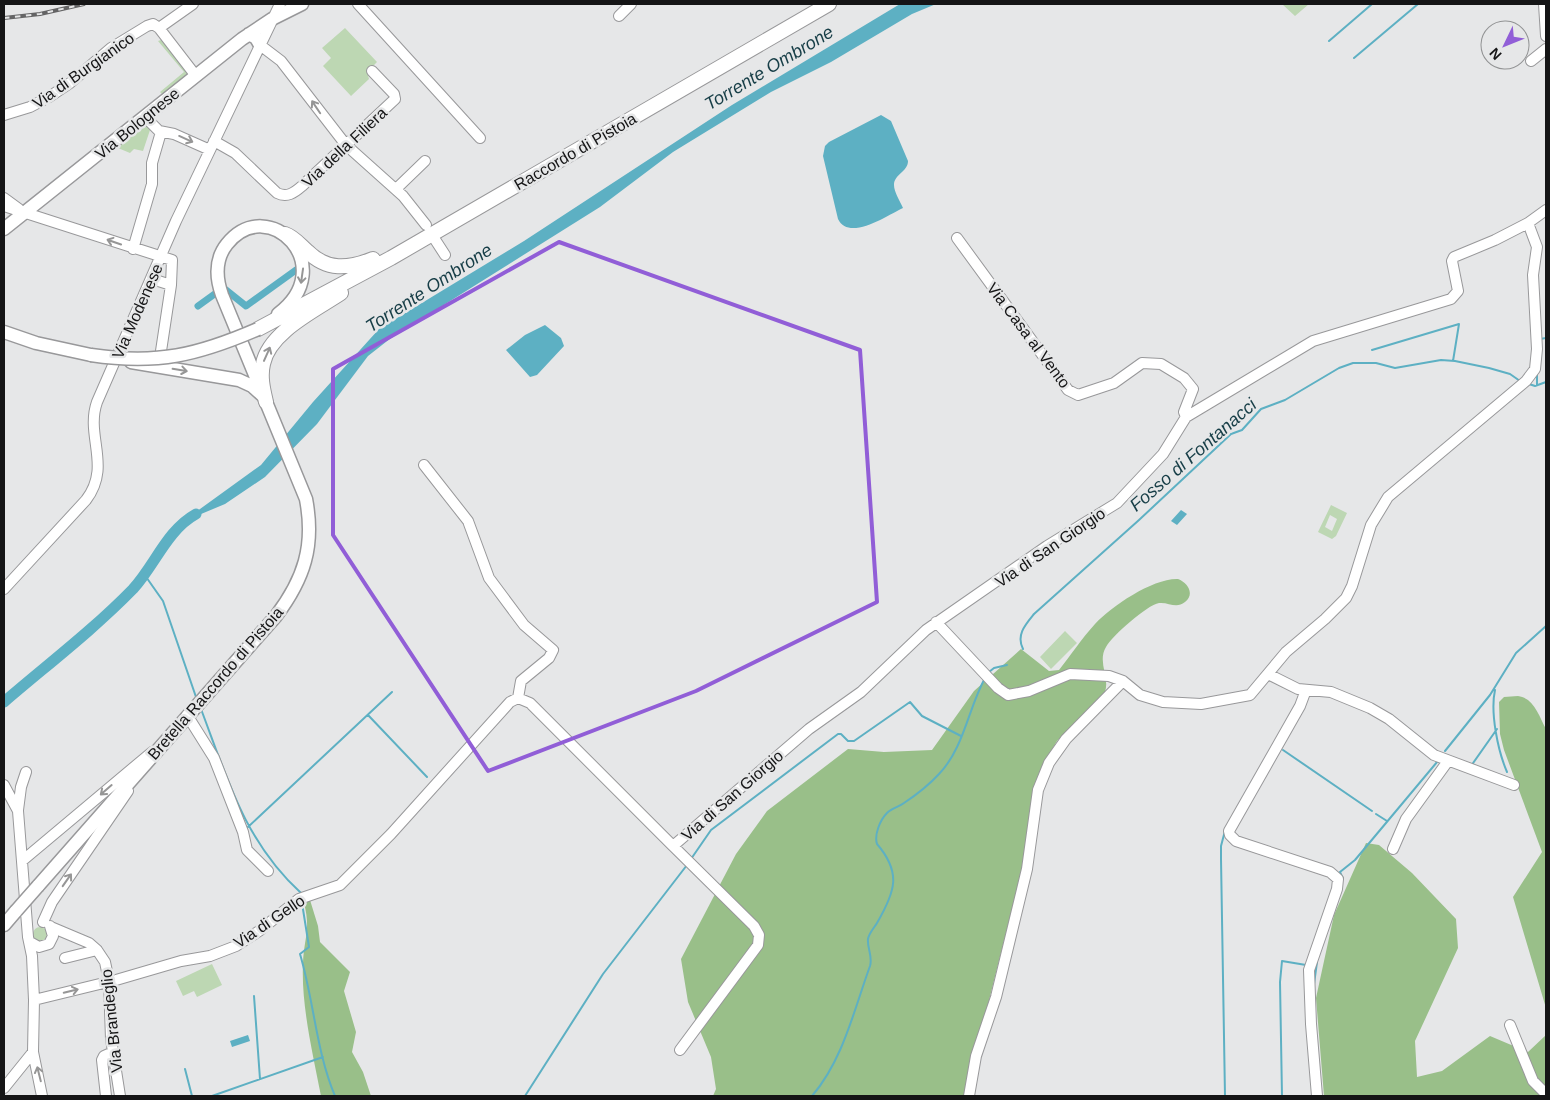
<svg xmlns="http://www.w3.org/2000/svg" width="1550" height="1100" viewBox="0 0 1550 1100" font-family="Arial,sans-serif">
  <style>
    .green { fill: #bdd7b3; fill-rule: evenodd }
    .forest { fill: #99bf89 }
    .water { fill: #5db0c3 }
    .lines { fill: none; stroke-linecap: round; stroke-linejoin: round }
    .stream { stroke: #5db0c3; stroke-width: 2 }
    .canal { stroke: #5db0c3; stroke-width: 7 }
    .river { stroke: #5db0c3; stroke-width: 11 }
    .minor-casing { stroke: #98989a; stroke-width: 12 }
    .major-casing { stroke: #98989a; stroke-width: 15 }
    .highway-casing { stroke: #98989a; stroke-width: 16 }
    .minor { stroke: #fff; stroke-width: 10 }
    .major { stroke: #fff; stroke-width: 12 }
    .highway { stroke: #fff; stroke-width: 14 }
    .rail-casing { stroke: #646465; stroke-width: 4 }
    .rail { stroke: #e6e7e8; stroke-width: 2; stroke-dasharray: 5.5; stroke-linecap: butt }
    .major-bridge-casing { stroke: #98989a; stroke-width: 15; stroke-linecap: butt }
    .major-bridge { stroke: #fff; stroke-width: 12 }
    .oneway { stroke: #969696 }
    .marked { fill: none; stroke: #915ed7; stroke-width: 4; stroke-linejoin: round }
    .labels { text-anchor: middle; stroke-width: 5; stroke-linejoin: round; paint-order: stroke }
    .street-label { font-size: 16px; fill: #151516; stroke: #e6e7e8 }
    .water-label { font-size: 18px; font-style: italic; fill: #173e47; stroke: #e6e7e8 }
  </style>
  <rect width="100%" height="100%" fill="#e6e7e8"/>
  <path class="green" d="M1282,4h27l-14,12z
    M345,28l32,34 -10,10 2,7 -18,17 -28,-30 8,-8 -9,-10z
    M161,40l28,34 -26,21 -3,-3 24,-20 -26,-31z
    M145,124l5,6 -7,21 -9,-2 -4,4 -12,-5 2,-6z
    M1331,505l16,8 -11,23 -4,3 -14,-7zM1330,515l7,4 -5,12 -7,-4z
    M1065,631l12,12 -26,26 -11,-12z
    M33 934a7 7 0 1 1 14 0a7 7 0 1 1-14 0Z
    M212,964l10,21 -25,12 -3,-6 -11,5 -7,-15z"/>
  <path class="forest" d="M1178,579c10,4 17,15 7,23 -9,7 -16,0 -26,1 -12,2 -47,33 -53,44 -9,15 4,30 -1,45l-48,49 -14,24 -8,20 -12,80 -58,231h-252l3,-7 -5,-32 -23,-55 -7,-43 55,-105 31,-43 81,-62 36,3 48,-2 42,-59 47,-42 28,22 10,-1c12,-15 23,-32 36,-46 17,-18 58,-46 83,-45z
    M1518,696c16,2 21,20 28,33v279l-33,-111 29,-45 -38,-102 -4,-16 -1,-32 5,-5z
    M1366,843l13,2 33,28 44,46 2,29 -43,93 2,36 25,-6 48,-35 38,16 18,-17v61h-222l-8,-98 18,-83z
    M310,900l8,26 2,16 30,30 -6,19 12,41 -4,20 11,20 8,24h-50c-8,-42 -20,-90 -18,-133 1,-25 8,-33 1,-60z"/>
  <path class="water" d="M900,4h36l-24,10 -81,48 -60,30 -98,60 -73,55 -209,131 -23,18 -51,68 -52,53 -40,27 -43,18 79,-57 52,-63 66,-73 145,-88 208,-136z
    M881,115l10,6 17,40c0,11 -14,13 -14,24 0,7 6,16 9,23 -15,7 -54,34 -65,11l-15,-63 2,-10 4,-4z
    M545,325l16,13 3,8 -27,29 -7,2 -24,-27 19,-15z
    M1181,510l6,4 -10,11 -6,-4z
    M248,1035l2,6 -18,6 -2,-6z"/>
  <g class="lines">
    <path class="stream" d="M1329,41l43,-37
      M1354,58l64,-54
      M1540,339l6,-1
      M1372,350l87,-26 -6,37
      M1537,375v10
      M1529,384l6,2 11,-4
      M144,574l19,27 33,96
      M1023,649c-7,-14 2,-24 11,-35l105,-94 92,-86 11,-4 19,-21 24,-9 54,-32 14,-5h23l19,5 46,-8 14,1 34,7 21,6 10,7
      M989,672l5,-4 13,-3
      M1495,690c-5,23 3,61 12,82
      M201,709c26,69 44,133 100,184
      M368,715l59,62
      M1283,750l89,61
      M1445,751l45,-56 26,-42 30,-27
      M1471,766l26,-37
      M1376,814l11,7
      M248,827l144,-135
      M691,859l20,-29 127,-96h3l7,7h6l56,-39 12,14 39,20
      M1343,879l-3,-7 15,-12 82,-98
      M302,903l7,44 -9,7c14,47 16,97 35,142
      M1314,984l3,-22
      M254,996l6,83
      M185,1069l7,27
      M212,1096l111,-39
      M525,1096l78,-122 84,-109
      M812,1096c31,-36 42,-86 58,-130 3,-9 -3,-18 -2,-27 1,-6 6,-11 9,-16 18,-31 25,-50 0,-79 -3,-9 3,-24 10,-31 5,-5 12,-6 17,-10 12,-8 25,-18 35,-29 25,-26 29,-65 46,-96
      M1225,1096l-4,-237v-13l5,-19
      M1282,1096l-2,-114 2,-21 24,4"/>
    <path class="canal" d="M226,290l20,16 50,-36
      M198,306l18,-13"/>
    <path class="river" d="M4,702c43,-37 89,-72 129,-113 22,-24 34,-59 63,-75"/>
    <defs>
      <path id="minor" d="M193,4l-34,24 37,48
        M358,4l122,134
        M1544,4l2,32
        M619,16l12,-12
        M260,45l21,16 65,84 57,51 23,29
        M1531,61l15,-12
        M4,115l26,-8 19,-10 21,-14 41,-35 36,-22 6,-2 6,4
        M145,117l14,14 15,3 36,16
        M214,141l21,12 42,40c10,5 17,0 25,-7l93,-87 -1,-5 -22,-23
        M396,189l29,-28
        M4,198l15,11
        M4,206l168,54 -1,25 -10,66
        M434,238l11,17
        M957,238l111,152 10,5 36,-12 28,-20 19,1 23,14 9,11 -9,23 2,5
        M133,249l19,-65v-21l9,-31
        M152,279l19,6
        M424,465l44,56 21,57 35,47 29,25 -4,8 -28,23 -3,17
        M4,589l82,-89c26,-34 -1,-64 11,-98l79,-181 104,-217
        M936,622l62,66 10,7 21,-4 41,-17 39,2 14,5 17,14 23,7 38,2 49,-9 36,-43 39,-33 21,-21 6,-12 19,-61 17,-28 138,-116 9,-12 2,-20 -4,-74 4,-28 -9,-24
        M1268,674l30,15 33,3 39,16 19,11 45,36 80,30
        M1306,690l-6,16 -71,125 1,4 6,6 94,31 8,7 -1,10 -28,81 2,54 6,72
        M518,698l12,5 143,143 136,-117 52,-37 65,-62 121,-84 70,-43 46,-49 23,-37 127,-76 138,-42 7,-8 -6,-30 2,-4 41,-17 33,-17 18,-13
        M187,715l27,43 29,74 4,18 21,21
        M4,785l14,26 10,126 4,19 2,44 -1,52 9,44
        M18,810l3,-23 5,-15
        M673,846l81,80 5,9 -1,10 -78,105
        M1393,849l13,-30 42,-58
        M22,861l130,-109
        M43,922l9,-20 76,-111
        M51,927l38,16 8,7 8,12 4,19 2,58 9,57
        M30,942l9,5 10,-3 4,-8 -3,-10
        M65,958l32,-8
        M34,1000l82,-20 65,-19 29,-5 26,-10 23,-15 40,-32 41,-14 51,-51 119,-132 8,-4
        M1510,1025l23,56 13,13
        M4,1088l29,-36
        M106,1096l-4,-36 2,-4 9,-4
        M969,1096l7,-40 20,-59 31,-128 11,-79 11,-27 17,-24 57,-58"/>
      <path id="major" d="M249,34l7,4 4,7
        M4,229l238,-190 30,-20 30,-15
        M4,332l32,11 55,12
        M131,362l108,18 13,6 10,9
        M38,886l238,-270c28,-37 39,-70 30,-117l-84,-204c-6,-17 -7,-36 5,-51 42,-52 114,23 51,70
        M4,925l12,-14"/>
      <path id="highway" d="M285,234c9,3 15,11 22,17 20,20 41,18 66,8
        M258,329l133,-71 438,-254
        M266,402c-3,-13 -6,-25 -3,-38 6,-32 53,-54 78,-71"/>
    </defs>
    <use href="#minor" class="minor-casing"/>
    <use href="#major" class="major-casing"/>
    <use href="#highway" class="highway-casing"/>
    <use href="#minor" class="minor"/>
    <use href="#major" class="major"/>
    <use href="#highway" class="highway"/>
    <defs>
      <path id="rail" d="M4,18l36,-4 44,-10"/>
    </defs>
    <use href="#rail" class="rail-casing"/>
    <use href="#rail" class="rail"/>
    <defs>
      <path id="major-bridge" d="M91,355c66,10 107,0 167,-26
        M16,911l22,-25"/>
    </defs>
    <use href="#major-bridge" class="major-bridge-casing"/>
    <use href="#major-bridge" class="major-bridge"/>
  </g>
  <defs><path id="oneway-shaft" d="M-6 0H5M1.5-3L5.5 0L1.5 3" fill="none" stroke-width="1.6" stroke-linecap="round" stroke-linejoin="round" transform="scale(1.25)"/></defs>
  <g class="oneway">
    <use href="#oneway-shaft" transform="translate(316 107) rotate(-124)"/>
    <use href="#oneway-shaft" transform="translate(186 139) rotate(24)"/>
    <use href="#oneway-shaft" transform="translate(114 242) rotate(-161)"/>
    <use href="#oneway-shaft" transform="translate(302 276) rotate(98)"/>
    <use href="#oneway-shaft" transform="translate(267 354) rotate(-66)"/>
    <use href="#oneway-shaft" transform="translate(180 370) rotate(9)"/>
    <use href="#oneway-shaft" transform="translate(106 790) rotate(139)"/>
    <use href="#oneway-shaft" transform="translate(67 880) rotate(-55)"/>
    <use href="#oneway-shaft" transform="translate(71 991) rotate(-14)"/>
    <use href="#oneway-shaft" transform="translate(39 1074) rotate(-104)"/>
  </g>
  <path class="marked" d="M559,242l301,108 17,252 -181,89 -208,80 -155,-236v-166z"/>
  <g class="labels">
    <g class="street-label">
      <text transform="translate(83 70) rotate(-35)" y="6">Via di Burgianico</text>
      <text transform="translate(137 123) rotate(-39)" y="6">Via Bolognese</text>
      <text transform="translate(344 147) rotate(-43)" y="6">Via della Filiera</text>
      <text transform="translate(575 151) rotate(-30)" y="6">Raccordo di Pistoia</text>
      <text transform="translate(137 311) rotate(-66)" y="6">Via Modenese</text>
      <text transform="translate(1029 335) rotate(53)" y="6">Via Casa al Vento</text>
      <text transform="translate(1050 547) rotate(-34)" y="6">Via di San Giorgio</text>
      <text transform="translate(215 683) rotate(-49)" y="6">Bretella Raccordo di Pistoia</text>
      <text transform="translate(732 795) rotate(-41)" y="6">Via di San Giorgio</text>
      <text transform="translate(269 921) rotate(-34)" y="6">Via di Gello</text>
      <text transform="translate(111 1021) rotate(-96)" y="6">Via Brandeglio</text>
    </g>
    <g class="water-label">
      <text transform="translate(769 68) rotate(-31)" y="6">Torrente Ombrone</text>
      <text transform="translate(429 288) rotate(-33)" y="6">Torrente Ombrone</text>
      <text transform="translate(1193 455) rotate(-41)" y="6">Fosso di Fontanacci</text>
    </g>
  </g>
  <rect width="1550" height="1100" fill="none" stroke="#151516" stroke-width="10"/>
  <g transform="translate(1505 45) rotate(227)"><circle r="24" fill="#e6e7e8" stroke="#929394"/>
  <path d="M0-4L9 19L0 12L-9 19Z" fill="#915ed7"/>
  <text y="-8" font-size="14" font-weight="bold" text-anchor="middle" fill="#151516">N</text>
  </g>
</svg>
